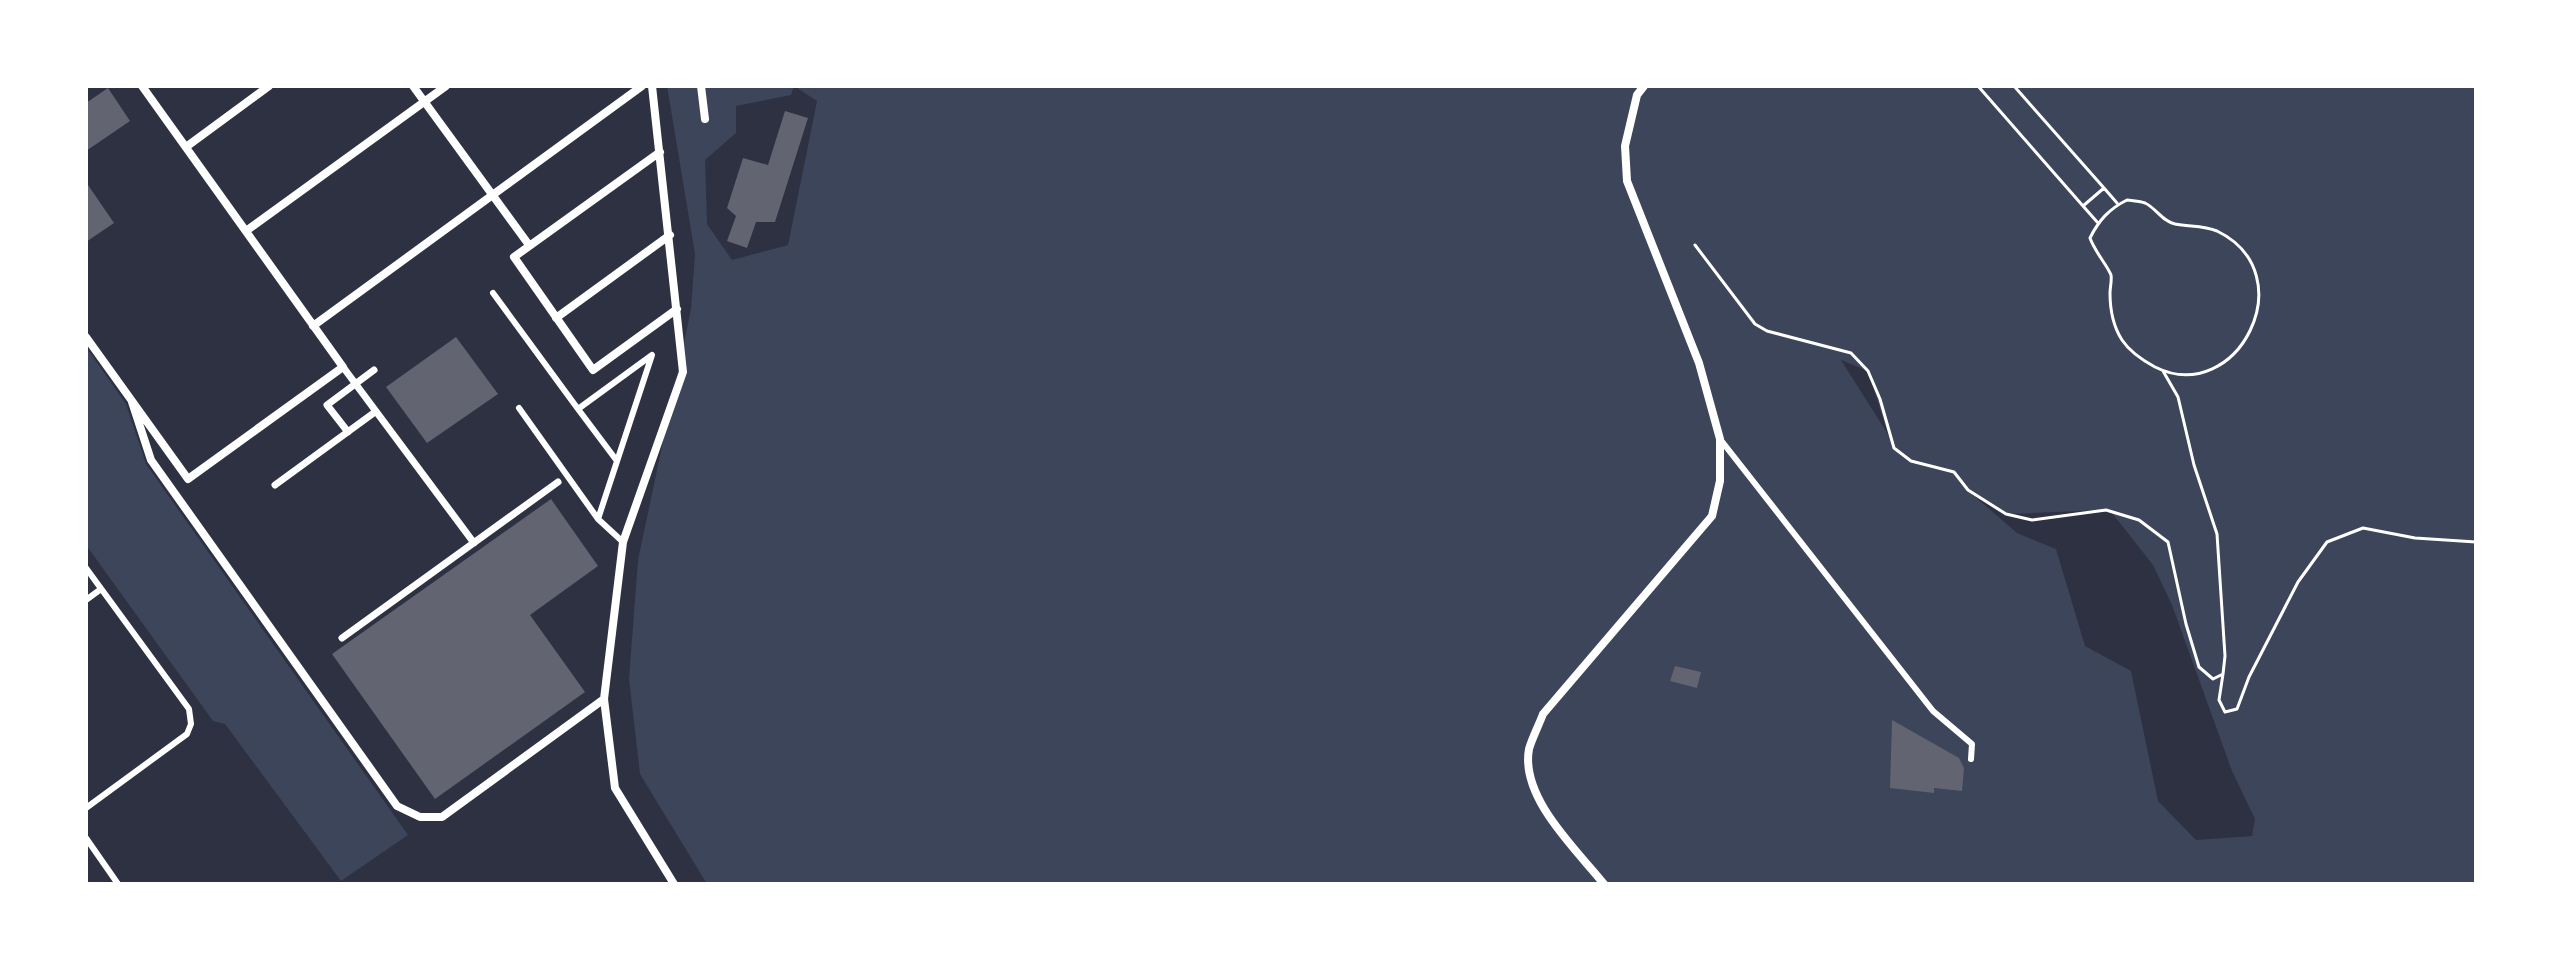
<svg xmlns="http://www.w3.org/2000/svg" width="2562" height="970" viewBox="0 0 2562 970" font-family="'Space Grotesk',sans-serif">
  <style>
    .green { fill: #3c4559; fill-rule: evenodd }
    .building { fill: #626471 }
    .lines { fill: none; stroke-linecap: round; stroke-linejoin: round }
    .path { stroke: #fff; stroke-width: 3 }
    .service { stroke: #fff; stroke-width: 6 }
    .pedestrian { stroke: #fff; stroke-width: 7 }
    .minor { stroke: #fff; stroke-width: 8 }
  </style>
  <rect width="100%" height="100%" fill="#2d3142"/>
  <path class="green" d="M667,86h1809v798h-1769l-67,-110 -11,-95 9,-119 53,-251 4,-55zM794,86l23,15 -29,144 -56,15 -25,-36 -2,-64 31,-27v-27l55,-11zM1841,360l27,11 21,66v-1zM1958,482l48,32 100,-4 6,3 41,52 19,40 60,166 23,48 -3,17 -56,4 -38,-39 -27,-130 -46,-25 -29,-97 -39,-16z
    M86,347l40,57 20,60 262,371 -67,46 -116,-157 -12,-3 -127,-176z"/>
  <path class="building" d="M108,88l22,33 -44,30v-48z
    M785,111l23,7 -33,104h-19l-9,26 -20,-7 9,-25 -9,-8 16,-50 25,7z
    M86,182l28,41 -28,19z
    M456,337l42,57 -71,49 -41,-56z
    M551,499l47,67 -68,49 55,77 -150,107 -103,-145z
    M1675,666l26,6 -4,16 -27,-7z
    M1892,720l67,38 5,10 -2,23 -28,-3v5l-44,-5z"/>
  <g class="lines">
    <path class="path" d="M1978,86l105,120 21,-18 -90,-102
      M2104,188l13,15
      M2127,200c6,1 13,1 18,3 11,5 18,19 30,21 14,3 28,1 42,7 89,43 20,177 -62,136 -13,-7 -25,-15 -33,-27 -9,-14 -12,-30 -12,-47 0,-5 2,-13 1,-18 -4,-10 -16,-23 -21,-37 9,-18 19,-29 37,-38z
      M2083,206l15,17
      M1695,245l60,79 12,7 84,22 17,18 12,28 14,49 17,13 43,11 14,18 38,24 26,6 74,-10 33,10 29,22 18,82 13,43 14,12 10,-5 2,-18 -8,-122 -23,-69 -16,-68 -15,-26
      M2223,674l-4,26 6,12 12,-3 12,-32 49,-95 29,-40 36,-14 52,10 61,4"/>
    <path class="service" d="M493,293l85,116 74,-54 -54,164
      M519,408l79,111 25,23
      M578,409l39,52
      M1720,439l213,272 39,33 -1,15
      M86,568l103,141 2,15 -4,10 -101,74
      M86,600l15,-11
      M86,838l32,46"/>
    <path class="pedestrian" d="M343,367l131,176
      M348,432l-21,-27 47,-35
      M275,485l100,-73
      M342,638l216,-156"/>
    <path class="minor" d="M413,86l116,159
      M652,86l31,286 -60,170 -19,157 11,89 59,96
      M701,86l4,33
      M186,147l83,-61
      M660,152l-146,105 79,113 84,-61
      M246,231l200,-145
      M556,318l114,-83
      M313,326l329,-240
      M86,337l102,142 155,-112 -201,-281
      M132,402l19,58 246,346 23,11h22l162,-118
      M1604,884c-27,-34 -84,-86 -75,-135 3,-11 10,-24 14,-35l169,-198 8,-35v-42l-21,-76 -72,-182 -2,-35 12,-51 7,-9"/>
  </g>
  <rect width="2562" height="970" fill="none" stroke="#ffffff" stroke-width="176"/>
</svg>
